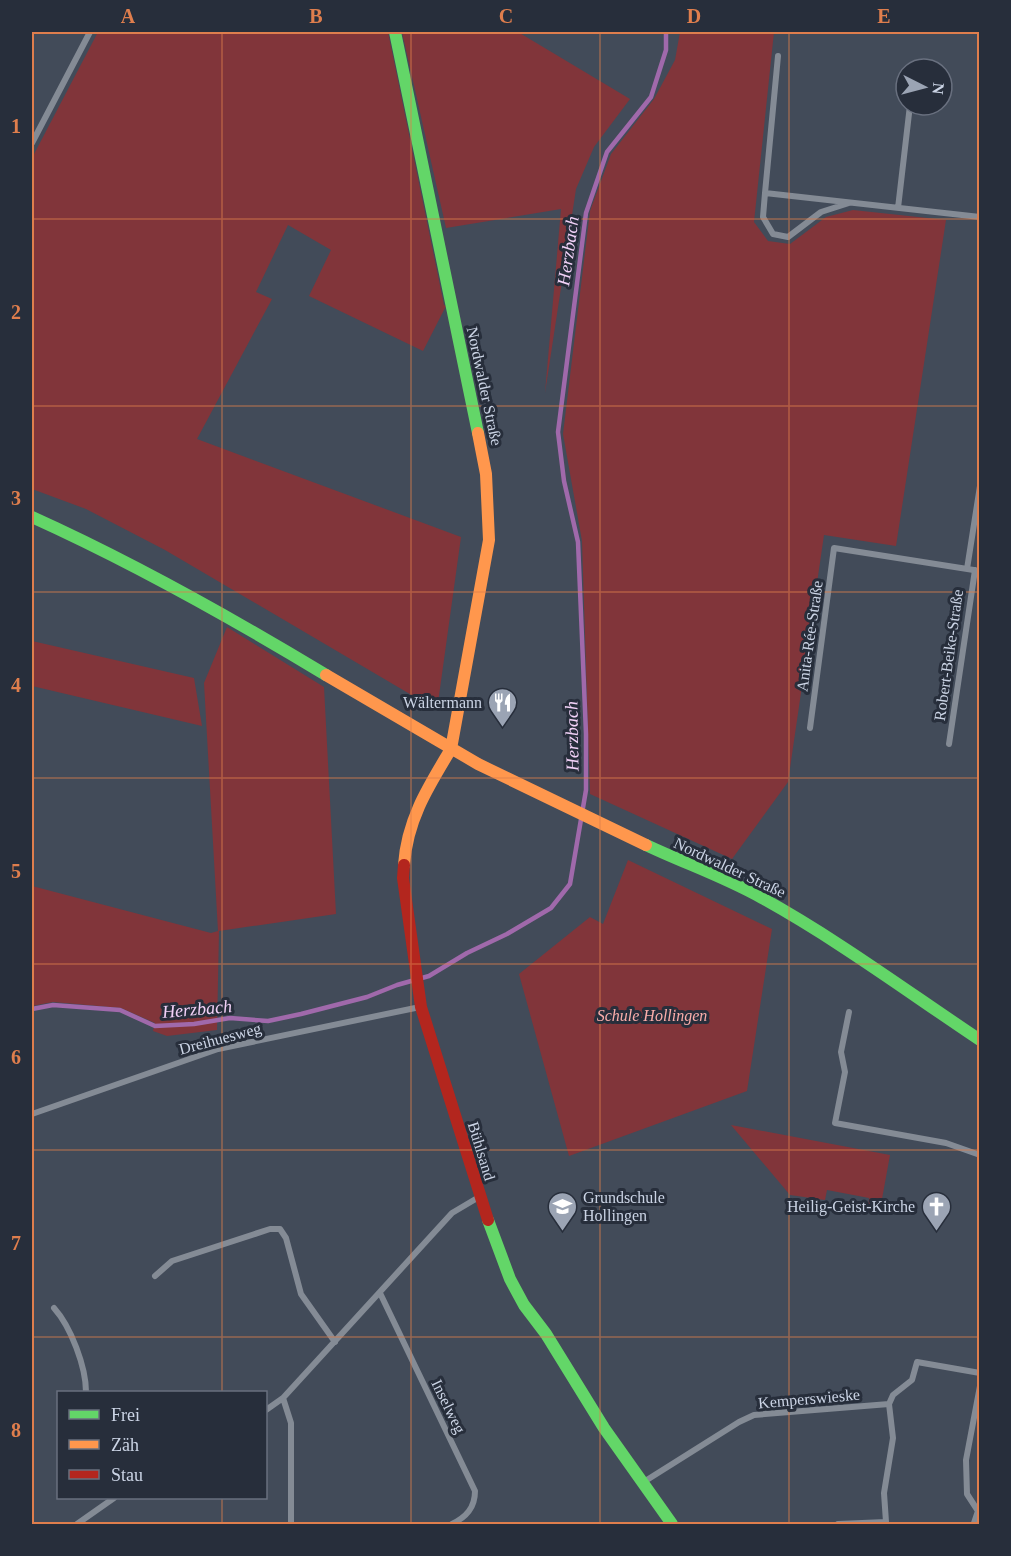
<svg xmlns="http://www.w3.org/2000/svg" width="1011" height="1556" viewBox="0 0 1011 1556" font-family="Georgia,serif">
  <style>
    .green { fill: #81353a }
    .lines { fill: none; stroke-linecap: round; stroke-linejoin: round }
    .stream { stroke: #a069ab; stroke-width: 4.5 }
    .street { stroke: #848b95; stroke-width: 6 }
    .fast { stroke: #63d668; stroke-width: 12 }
    .slow { stroke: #ff974d; stroke-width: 12 }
    .jam { stroke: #b3261e; stroke-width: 12 }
    .grid { fill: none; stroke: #df7e4d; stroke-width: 1.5; stroke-opacity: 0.55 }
    .labels { text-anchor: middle; stroke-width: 6; stroke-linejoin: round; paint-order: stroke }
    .street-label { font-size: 16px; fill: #cbd4e5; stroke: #272e3b }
    .poi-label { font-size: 16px; fill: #cbd4e5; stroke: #272e3b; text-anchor: end }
    .park-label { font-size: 16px; font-style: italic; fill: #faadaa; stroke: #272e3b }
    .water-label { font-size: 18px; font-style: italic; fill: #f2d2f8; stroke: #272e3b }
    .neatline { fill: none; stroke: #df7e4d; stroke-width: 2 }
    .grid-label { font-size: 20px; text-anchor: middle; font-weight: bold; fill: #df7e4d }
  </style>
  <rect width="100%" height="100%" fill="#424b59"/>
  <path class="green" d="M98,32h290l56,273 2,1 -23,45 -114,-55 22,-46 -43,-25 -32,67 16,7 -75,140 264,98 -24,173 -272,-160 -79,-41 -54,-20v-331z
    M402,32h116l112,67 -36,48 -18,42 -31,204 16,-184 -115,19z
    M680,32h94l-20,190 14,19 22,3 36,-27 27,-7 93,10 -50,326 -72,-11 -36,247 -56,77 -142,-65 -8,-253 -19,-107 27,-223 21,-57 43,-55 21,-39z
    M227,627l97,60 12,227 -117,17 -2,99 -50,6 -14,-5 2,-8 -34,-15 -68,-6 -21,4v-120l179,47 7,-2 -14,-248z
    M32,641l162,37 8,48 -170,-40z
    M628,860l144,69 -25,162 -178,65 -50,-182 71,-57 13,7z
    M731,1125l159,30 -10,55 -12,-2 1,-10 -42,-8 -2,10 -35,-5z"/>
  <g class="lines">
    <path class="stream" d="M32,1009l21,-4 67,5 35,16 39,-2 36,-6 38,3 33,-7 66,-17 30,-12 32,-9 38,-23 40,-19 44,-26 19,-24 16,-94v-56l-8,-192 -14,-61 -6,-49 28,-219 21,-61 44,-55 15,-47v-18"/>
    <path class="street" d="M32,143l58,-111
      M765,193l13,-137
      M849,203l-28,9 -33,25 -15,-3 -10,-17 2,-24 215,24
      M898,208l12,-103
      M967,569l13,-83
      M810,728l24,-180 146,23
      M949,744l26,-174
      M849,1012l-8,40 4,20 -10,51 111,20 34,12
      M32,1114l186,-65 202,-42
      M155,1276l17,-15 98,-32h10l6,9 15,56 34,48
      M380,1293l95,198c0,17 -9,26 -23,33
      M54,1308c17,19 32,59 32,84
      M283,1398l8,25v101
      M266,1410l17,-12 169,-185 27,-16
      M642,1483l97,-61 15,-7 135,-11 4,-9 19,-15 5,-18 63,11
      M974,1523l4,-12 -11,-17 -1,-34 14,-74
      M77,1524l37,-26
      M838,1524l48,-2 -2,-29 9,-55 -4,-34"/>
    <path class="fast" d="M395,32l83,401
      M32,517c102,46 198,100 294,158
      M646,845c38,18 79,32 116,53 76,42 146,94 218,142
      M488,1220l22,59 14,26 22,29 58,94 68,96"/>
    <path class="slow" d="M326,675l152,89 168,81
      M404,865c3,-45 24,-78 47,-116l38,-209 -3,-66 -8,-41"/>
    <path class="jam" d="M404,865l-1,13 18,129 67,213"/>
  </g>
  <path class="grid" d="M222,32v1360M411,32v1492M600,32v1492M789,32v1492M32,219h948M32,406h948M32,592h948M32,778h948M32,964h948M32,1150h948M32,1337h948M222,1498v26"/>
  <defs>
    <symbol id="restaurant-pin" viewBox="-11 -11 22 30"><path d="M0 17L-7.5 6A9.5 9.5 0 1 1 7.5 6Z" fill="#9ba4b4" stroke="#272e3b"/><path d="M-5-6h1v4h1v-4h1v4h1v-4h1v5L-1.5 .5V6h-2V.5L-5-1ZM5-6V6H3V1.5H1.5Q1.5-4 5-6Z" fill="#fff"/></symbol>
    <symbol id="school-pin" viewBox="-11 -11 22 30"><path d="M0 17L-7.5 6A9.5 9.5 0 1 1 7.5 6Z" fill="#9ba4b4" stroke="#272e3b"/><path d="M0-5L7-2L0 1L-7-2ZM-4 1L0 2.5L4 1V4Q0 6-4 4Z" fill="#fff"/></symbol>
    <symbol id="church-pin" viewBox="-11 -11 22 30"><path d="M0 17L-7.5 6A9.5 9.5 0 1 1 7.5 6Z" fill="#9ba4b4" stroke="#272e3b"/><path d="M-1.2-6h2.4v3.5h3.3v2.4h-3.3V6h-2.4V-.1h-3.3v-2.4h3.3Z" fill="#fff"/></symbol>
  </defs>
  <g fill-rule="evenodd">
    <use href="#restaurant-pin" x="486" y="686" width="33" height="45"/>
    <use href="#school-pin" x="546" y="1190" width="33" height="45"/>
    <use href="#church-pin" x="920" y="1190" width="33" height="45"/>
  </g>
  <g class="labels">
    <g class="street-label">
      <text transform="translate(485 386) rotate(78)" y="6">Nordwalder Straße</text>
      <text transform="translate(809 636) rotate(-82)" y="6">Anita-Rée-Straße</text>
      <text transform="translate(948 655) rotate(-82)" y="6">Robert-Beike-Straße</text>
      <text transform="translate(730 867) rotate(25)" y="6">Nordwalder Straße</text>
      <text transform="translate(220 1038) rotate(-15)" y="6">Dreihuesweg</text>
      <text transform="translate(482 1151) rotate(73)" y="6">Bühlsand</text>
      <text transform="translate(809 1398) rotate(-5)" y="6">Kemperswieske</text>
      <text transform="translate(449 1406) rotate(64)" y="6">Inselweg</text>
    </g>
    <g class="poi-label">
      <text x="482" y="708">Wältermann</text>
      <text x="583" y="1203" text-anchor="start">Grundschule<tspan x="583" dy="18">Hollingen</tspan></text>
      <text x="915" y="1212">Heilig-Geist-Kirche</text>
    </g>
    <g class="park-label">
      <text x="652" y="1021">Schule Hollingen</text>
    </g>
    <g class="water-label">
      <text transform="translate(568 251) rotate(-82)" y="6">Herzbach</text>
      <text transform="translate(572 736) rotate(-91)" y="6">Herzbach</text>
      <text transform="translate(197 1009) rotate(-5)" y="6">Herzbach</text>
    </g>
  </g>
  <rect width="1011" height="1556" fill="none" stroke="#272e3b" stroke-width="66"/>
  <rect x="57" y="1391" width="210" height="108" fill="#272e3b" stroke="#69707f" stroke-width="1.5"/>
  <rect x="69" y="1410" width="30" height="9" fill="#63d668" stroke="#69707f" stroke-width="1.5"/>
  <text x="111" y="1421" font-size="18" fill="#cbd4e5">Frei</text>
  <rect x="69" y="1440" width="30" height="9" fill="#ff974d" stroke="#69707f" stroke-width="1.5"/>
  <text x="111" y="1451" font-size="18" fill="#cbd4e5">Zäh</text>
  <rect x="69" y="1470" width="30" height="9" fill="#b3261e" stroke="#69707f" stroke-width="1.5"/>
  <text x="111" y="1481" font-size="18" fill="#cbd4e5">Stau</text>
  <g transform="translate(924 87) rotate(96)"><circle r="28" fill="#272e3b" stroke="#69707f" stroke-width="1.5"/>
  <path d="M0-4.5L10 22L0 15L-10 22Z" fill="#9ba4b4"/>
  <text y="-9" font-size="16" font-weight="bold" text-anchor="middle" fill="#cbd4e5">N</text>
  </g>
  <rect x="33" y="33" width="945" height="1490" class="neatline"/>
  <g class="grid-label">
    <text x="128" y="23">A</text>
    <text x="316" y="23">B</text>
    <text x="506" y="23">C</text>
    <text x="694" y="23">D</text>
    <text x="884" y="23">E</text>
    <text x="16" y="133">1</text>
    <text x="16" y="319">2</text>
    <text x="16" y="505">3</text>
    <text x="16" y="692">4</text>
    <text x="16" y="878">5</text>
    <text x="16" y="1064">6</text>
    <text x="16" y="1250">7</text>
    <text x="16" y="1437">8</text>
  </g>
</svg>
